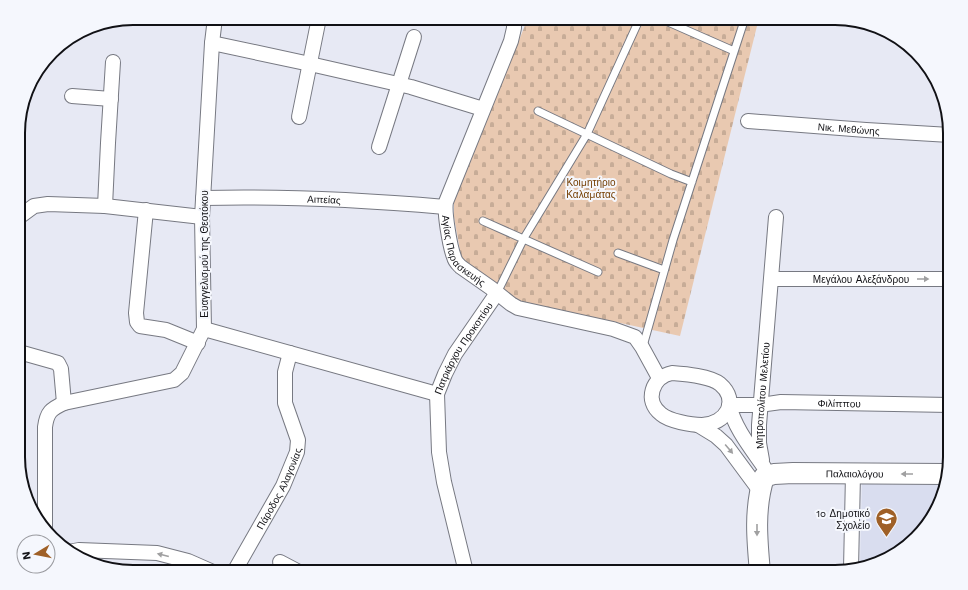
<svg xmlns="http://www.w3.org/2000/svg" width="968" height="590" viewBox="0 0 968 590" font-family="'Work Sans',sans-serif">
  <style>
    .built { fill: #d9ddef }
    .cemetery { fill: url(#cemetery-stones) }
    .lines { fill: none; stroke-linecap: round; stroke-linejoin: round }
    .service-casing { stroke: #777982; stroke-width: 9 }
    .minor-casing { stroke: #777982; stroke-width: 16 }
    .secondary-casing { stroke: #777982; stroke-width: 22 }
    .service { stroke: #fff; stroke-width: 7 }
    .minor { stroke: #fff; stroke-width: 14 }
    .secondary { stroke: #fff; stroke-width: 20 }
    .oneway { fill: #a0a0a1 }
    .labels { text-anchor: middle; stroke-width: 4; stroke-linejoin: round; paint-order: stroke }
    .street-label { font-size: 10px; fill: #111115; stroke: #f5f7fd }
    .park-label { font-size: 10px; fill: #733d00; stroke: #f5f7fd }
    .poi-label { font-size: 10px; fill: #111115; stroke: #f5f7fd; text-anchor: end }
    .rim { fill: none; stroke: #111115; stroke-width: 2 }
  </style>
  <defs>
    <pattern id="cemetery-stones" width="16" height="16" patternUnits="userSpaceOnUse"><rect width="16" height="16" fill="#e9c9b1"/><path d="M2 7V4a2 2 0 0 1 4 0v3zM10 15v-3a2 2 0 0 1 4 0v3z" fill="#c7ac97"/></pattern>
  </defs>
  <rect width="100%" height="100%" fill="#e7e9f4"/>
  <path class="built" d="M862,484l81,1 -12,36 -38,35 -33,10z"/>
  <path class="cemetery" d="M528,18h231l-79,318 -161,-35 -8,-4 -47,-36 -3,-5 -7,-39v-17z"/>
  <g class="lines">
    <defs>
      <path id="service" d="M659,18l75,33
        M538,111l133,63 21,8
        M483,221l115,51
        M618,253l46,17
        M497,293l27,-55 63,-104 53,-116
        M643,346l30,-106 72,-222"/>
      <g id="minor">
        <path id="s1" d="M514,18v10l-3,13 -65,161c-2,10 4,45 8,55 1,5 4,7 7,10l30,21 20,16 7,4 95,21 22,8 7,10 17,31"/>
        <path d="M212,43l98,21 101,23 72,22"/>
        <path d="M72,96l39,3"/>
        <path d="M299,117l20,-99"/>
        <path id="s2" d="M748,121l118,9 84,5"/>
        <path d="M379,147l35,-110"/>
        <path id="s3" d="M203,198c81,-2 161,2 242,9"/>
        <path d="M105,206l3,-63 5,-81"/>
        <path d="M146,210l-10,103 1,9 3,4 26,4 32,13"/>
        <path d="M19,217l15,-11 14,-2 57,2 97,11"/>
        <path id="s4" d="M772,279h178"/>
        <path d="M204,329l233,65"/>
        <path d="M19,352l39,11 3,6 3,34"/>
        <path d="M672,373c13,1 38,3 48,11 20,17 6,40 -18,41 -11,0 -33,-4 -41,-11 -17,-13 -9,-37 11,-41z"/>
        <path d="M698,425l18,11 10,9 34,46"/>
        <path id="s5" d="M762,460l-3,-17v-18l17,-208"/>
        <path id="s6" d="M764,467c-13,-19 -29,-38 -35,-62h31l21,-3 169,3"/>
        <path d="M45,527v-100c2,-15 6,-18 19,-24l110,-23 8,-7 22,-44 -2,-112 10,-174 3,-25"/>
        <path d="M68,552l11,-2 78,3 31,8 25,11"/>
        <path d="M280,562l19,10"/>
        <path d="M851,569l2,-95"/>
        <path id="s7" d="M234,572l49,-86 14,-34 1,-12 -13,-37v-31l5,-19"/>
        <path id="s8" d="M466,572l-22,-90 -5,-30 -2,-58 8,-20 10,-20 42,-61"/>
      </g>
      <g id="secondary">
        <path id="s9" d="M760,572c-3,-32 -6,-64 4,-95l10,-3 19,-1 153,1"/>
      </g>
    </defs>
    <use href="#service" class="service-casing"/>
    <use href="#minor" class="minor-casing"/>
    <use href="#secondary" class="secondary-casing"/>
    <use href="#service" class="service"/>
    <use href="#minor" class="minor"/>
    <use href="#secondary" class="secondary"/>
  </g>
  <defs><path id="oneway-solid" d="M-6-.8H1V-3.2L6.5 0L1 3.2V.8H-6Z"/></defs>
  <g class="oneway">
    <use href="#oneway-solid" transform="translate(923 279)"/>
    <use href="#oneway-solid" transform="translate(729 449) rotate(50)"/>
    <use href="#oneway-solid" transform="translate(907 474) rotate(-180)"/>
    <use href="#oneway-solid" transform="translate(757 530) rotate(90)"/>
    <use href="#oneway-solid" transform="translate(163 555) rotate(-166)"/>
  </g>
  <defs>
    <symbol id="school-pin" viewBox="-11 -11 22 30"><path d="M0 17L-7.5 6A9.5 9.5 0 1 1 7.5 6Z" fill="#9f6027" stroke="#f5f7fd"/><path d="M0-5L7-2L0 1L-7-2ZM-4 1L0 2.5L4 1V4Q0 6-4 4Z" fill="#fff"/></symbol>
  </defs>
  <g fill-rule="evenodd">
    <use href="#school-pin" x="874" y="506" width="25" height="34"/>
  </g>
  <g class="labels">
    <g class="street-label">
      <text dy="4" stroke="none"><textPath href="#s2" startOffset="101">Νικ. Μεθώνης</textPath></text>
      <text dy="4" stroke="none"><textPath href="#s3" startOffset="121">Αιπείας</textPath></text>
      <text dy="4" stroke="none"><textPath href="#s1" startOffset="252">Αγίας Παρασκευής</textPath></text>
      <text transform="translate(204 254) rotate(-90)" y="4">Ευαγγελισμού της Θεοτόκου</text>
      <text dy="4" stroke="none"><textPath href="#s4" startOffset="89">Μεγάλου Αλεξάνδρου</textPath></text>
      <text dy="4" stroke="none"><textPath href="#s8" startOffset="234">Πατριάρχου Προκοπίου</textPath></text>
      <text dy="4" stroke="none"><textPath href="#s5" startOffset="65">Μητροπολίτου Μελετίου</textPath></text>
      <text dy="4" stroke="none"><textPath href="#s6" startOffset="182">Φιλίππου</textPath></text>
      <text dy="4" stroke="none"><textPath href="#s9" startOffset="187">Παλαιολόγου</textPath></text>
      <text dy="4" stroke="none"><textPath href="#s7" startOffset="95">Πάροδος Αλαγονίας</textPath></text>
    </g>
    <g class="park-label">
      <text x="591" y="186">Κοιμητήριο<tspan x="591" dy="12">Καλαμάτας</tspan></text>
    </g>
    <g class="poi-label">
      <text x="870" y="517">1o Δημοτικό<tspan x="870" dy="12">Σχολείο</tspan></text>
    </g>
  </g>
  <path d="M0 0H968V590H0ZM133 25H835A108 108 0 0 1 943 133V457A108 108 0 0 1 835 565H133A108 108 0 0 1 25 457V133A108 108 0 0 1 133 25Z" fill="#f5f7fd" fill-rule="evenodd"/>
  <path class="rim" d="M133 25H835A108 108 0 0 1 943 133V457A108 108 0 0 1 835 565H133A108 108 0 0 1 25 457V133A108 108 0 0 1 133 25Z"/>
  <g transform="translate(36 554) rotate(260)"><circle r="19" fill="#f5f7fd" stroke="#9a9ba0"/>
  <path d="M0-3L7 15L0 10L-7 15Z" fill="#9f6027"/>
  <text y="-6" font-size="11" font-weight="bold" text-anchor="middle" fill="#111115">N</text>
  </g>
</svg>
